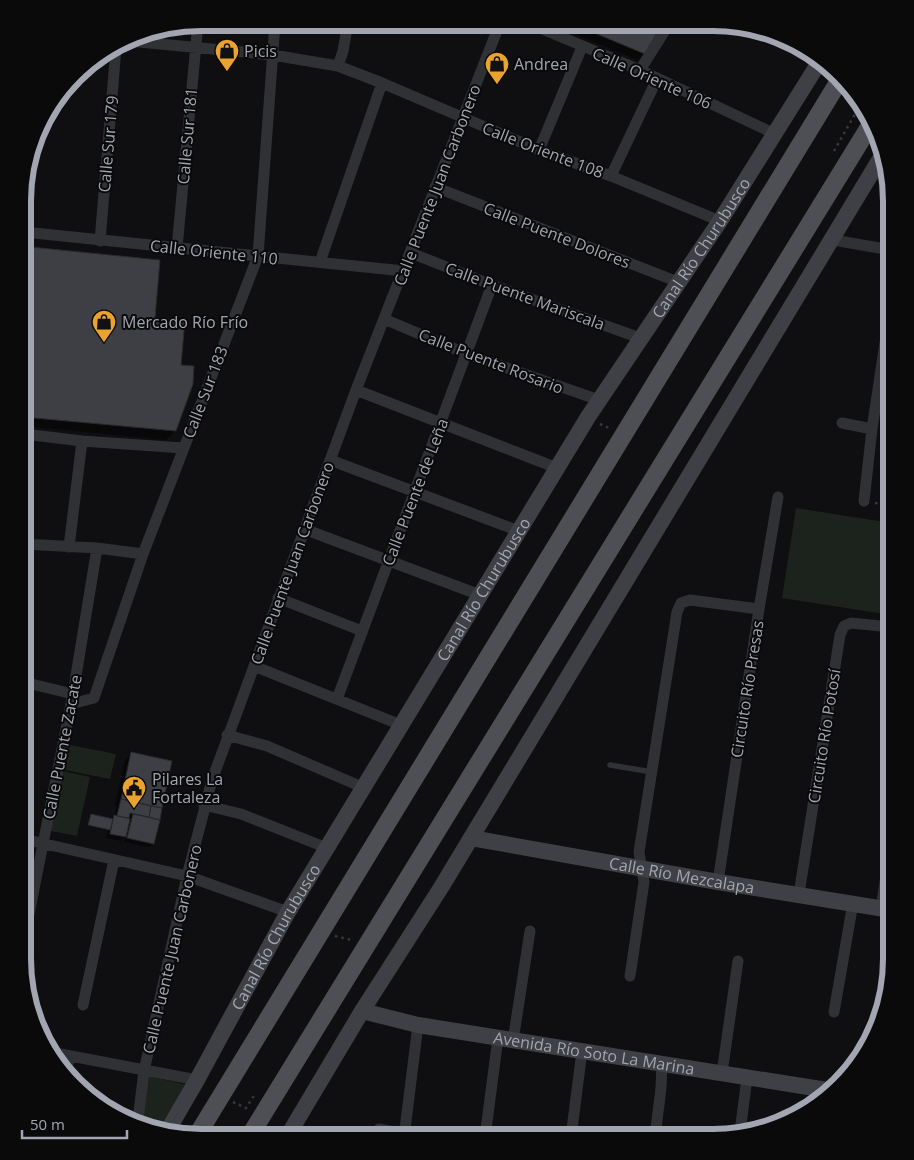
<svg xmlns="http://www.w3.org/2000/svg" width="914" height="1160" viewBox="0 0 914 1160" font-family="'Open Sans',sans-serif">
  <style>
    .green { fill: #1c231c }
    .shadow { fill: #0007 }
    .building { fill: #3e3f44; stroke: #29292c }
    .lines { fill: none; stroke-linecap: round; stroke-linejoin: round }
    .path { stroke: #36383c; stroke-width: 2.5; stroke-dasharray: 2.5 4; stroke-linecap: butt }
    .lane { stroke: #303135; stroke-width: 5.5 }
    .street { stroke: #303135; stroke-width: 11 }
    .secondary { stroke: #3f4045; stroke-width: 16 }
    .primary { stroke: #4d4f54; stroke-width: 18 }
    .labels { text-anchor: middle; stroke-width: 4; stroke-linejoin: round; paint-order: stroke }
    .poi-label { font-size: 16px; fill: #a1a6b1; stroke: #0a0a0b; text-anchor: start }
    .street-label { font-size: 16px; fill: #a1a6b1; stroke: #0a0a0b }
    .rim { fill: none; stroke: #a1a6b1; stroke-width: 6 }
  </style>
  <rect width="100%" height="100%" fill="#0f0f11"/>
  <path class="green" d="M796,508l95,15v92l-109,-17z
    M65,744l51,10 -6,25 -50,-10z
    M58,770l32,7 -13,59 -31,-6z
    M148,1076l39,9 -24,43 -22,-7z"/>
  <path class="shadow" d="M551,24h109l-16,30 -7,6z
    M31,248l144,183 -9,9 -142,-14v-170z
    M131,754l40,8 -13,57 -2,2 -3,22 -4,4 -25,-5 1,-6 -4,5 -15,-3 2,-7 -21,-5 4,-10 19,4 4,-4 3,-10 -2,-1 10,-45z"/>
  <path class="building" d="M573,24h89l-17,30z
    M31,247l129,13 -5,58 30,2 -4,45 13,1 -1,18 -17,47 -152,-14v-100z
    M131,752l41,9 -10,47 -41,-9z
    M121,799l30,7 -2,11 -19,-4 -1,5 -12,-2z
    M151,806l11,2 -2,12 -11,-3z
    M91,814l22,5 -3,11 -22,-5z
    M133,814l27,6 -6,24 -27,-6z
    M114,815l16,4 -4,18 -16,-3z"/>
  <g class="lines">
    <path class="path" d="M834,151l25,-44 -14,-9
      M600,424l11,5
      M875,503l16,2
      M335,936l16,4
      M233,1102l13,6 9,-14 1,1"/>
    <path class="lane" d="M610,765l42,7"/>
    <path class="street" d="M528,23l112,47 135,64
      M129,41l144,14 65,11 44,17 157,67 72,26 109,45
      M338,66l5,-15 5,-28
      M640,70l29,-46
      M539,150l43,-103
      M611,176l46,-97
      M435,187l243,95
      M24,220l5,-57
      M24,232l380,39
      M833,240l58,10
      M100,241l16,-193
      M177,248l21,-225
      M411,253l81,32 148,53
      M320,262l62,-179
      M384,319l83,35 132,46
      M356,390l201,78
      M842,423l30,6
      M24,434l58,7 101,7
      M330,460l189,71
      M864,501l8,-72 19,-126
      M304,529l176,66
      M23,544l74,4 46,6
      M69,547l13,-106
      M278,598l84,33
      M254,666l147,59
      M23,682l50,12
      M337,699l155,-414
      M71,704l23,-6 49,-144 115,-298 17,-233
      M227,735l40,11 95,41
      M204,805l37,9 86,34
      M23,839l164,37 101,36
      M718,882l41,-273 19,-112
      M799,894l41,-259 4,-9 7,-3 40,4
      M881,908l10,-64
      M23,944l50,-250 24,-146
      M630,976l14,-94 -5,-30 38,-240 4,-9 9,-3 69,9
      M83,1005l31,-145
      M834,1012l19,-109
      M513,1041l17,-110
      M50,1052l147,28
      M67,1069l2,-12
      M722,1073l16,-112
      M138,1120l6,-49 43,-195 25,-96 144,-390 144,-367
      M379,1129l26,5
      M740,1132l7,-54
      M404,1137l14,-112
      M485,1137l13,-99
      M571,1137l11,-86
      M655,1137l6,-49 1,-25"/>
    <g class="secondary">
      <path id="s1" d="M471,838l247,44 173,28"/>
      <path id="s2" d="M362,1011l56,14 409,65"/>
      <path id="s3" d="M168,1130l29,-50 91,-168 300,-495 132,-196 100,-160"/>
      <path d="M287,1137l75,-126 80,-125 438,-727"/>
    </g>
    <path class="primary" d="M196,1137l643,-1056
      M249,1137l622,-1013"/>
  </g>
  <defs>
    <symbol id="shop-pin" viewBox="-11 -11 22 30"><path d="M0 17L-7.5 6A9.5 9.5 0 1 1 7.5 6Z" fill="#eaa32e" stroke="#0a0a0b"/><path d="M-5-2.5h2.3a2.7 3.5 0 0 1 5.4 0H5L5.5 6h-11ZM-1.5-2.5h3a1.5 2.3 0 0 0-3 0Z" fill="#111"/></symbol>
    <symbol id="civic-pin" viewBox="-11 -11 22 30"><path d="M0 17L-7.5 6A9.5 9.5 0 1 1 7.5 6Z" fill="#eaa32e" stroke="#0a0a0b"/><path d="M-.6-6.5H3V-4.5H.6V-3L4-1V1h2V6H-6V1h2V-1L-.6-3ZM-1.2 2.5V6h2.4V2.5Z" fill="#111"/></symbol>
  </defs>
  <g fill-rule="evenodd">
    <use href="#shop-pin" x="213" y="37" width="28" height="38"/>
    <use href="#shop-pin" x="483" y="50" width="28" height="38"/>
    <use href="#shop-pin" x="90" y="308" width="28" height="38"/>
    <use href="#civic-pin" x="120" y="774" width="28" height="38"/>
  </g>
  <g class="labels">
    <g class="poi-label">
      <text x="244" y="57">Picis</text>
      <text x="514" y="70">Andrea</text>
      <text x="122" y="328">Mercado Río Frío</text>
      <text x="152" y="785">Pilares La<tspan x="152" dy="18">Fortaleza</tspan></text>
    </g>
    <g class="street-label">
      <text transform="translate(652 78) rotate(24)" y="6">Calle Oriente 106</text>
      <text transform="translate(187 136) rotate(-85)" y="6">Calle Sur 181</text>
      <text transform="translate(108 144) rotate(-85)" y="6">Calle Sur 179</text>
      <text transform="translate(543 150) rotate(21)" y="6">Calle Oriente 108</text>
      <text transform="translate(437 185) rotate(-69)" y="6">Calle Puente Juan Carbonero</text>
      <text transform="translate(557 235) rotate(21)" y="6">Calle Puente Dolores</text>
      <text dy="6" stroke="none"><textPath href="#s3" startOffset="1031">Canal Río Churubusco</textPath></text>
      <text transform="translate(214 252) rotate(6)" y="6">Calle Oriente 110</text>
      <text transform="translate(525 296) rotate(20)" y="6">Calle Puente Mariscala</text>
      <text transform="translate(491 361) rotate(21)" y="6">Calle Puente Rosario</text>
      <text transform="translate(205 392) rotate(-69)" y="6">Calle Sur 183</text>
      <text transform="translate(415 492) rotate(-69)" y="6">Calle Puente de Leña</text>
      <text transform="translate(292 563) rotate(-70)" y="6">Calle Puente Juan Carbonero</text>
      <text dy="6" stroke="none"><textPath href="#s3" startOffset="626">Canal Río Churubusco</textPath></text>
      <text transform="translate(747 689) rotate(-81)" y="6">Circuito Río Presas</text>
      <text transform="translate(824 736) rotate(-81)" y="6">Circuito Río Potosí</text>
      <text transform="translate(62 747) rotate(-79)" y="6">Calle Puente Zacate</text>
      <text dy="6" stroke="none"><textPath href="#s1" startOffset="214">Calle Río Mezcalapa</textPath></text>
      <text dy="6" stroke="none"><textPath href="#s3" startOffset="221">Canal Río Churubusco</textPath></text>
      <text transform="translate(172 949) rotate(-77)" y="6">Calle Puente Juan Carbonero</text>
      <text dy="6" stroke="none"><textPath href="#s2" startOffset="236">Avenida Río Soto La Marina</textPath></text>
    </g>
  </g>
  <path d="M0 0H914V1160H0ZM201 31H713A170 170 0 0 1 883 201V959A170 170 0 0 1 713 1129H201A170 170 0 0 1 31 959V201A170 170 0 0 1 201 31Z" fill="#0a0a0b" fill-rule="evenodd"/>
  <path class="rim" d="M201 31H713A170 170 0 0 1 883 201V959A170 170 0 0 1 713 1129H201A170 170 0 0 1 31 959V201A170 170 0 0 1 201 31Z"/>
  <path d="M22 1130v8h105v-8" fill="none" stroke="#a1a6b1" stroke-width="2.5"/>
  <text x="30" y="1130" font-size="15" fill="#a1a6b1" stroke="#0a0a0b" stroke-width="4" paint-order="stroke">50 m</text>
</svg>
